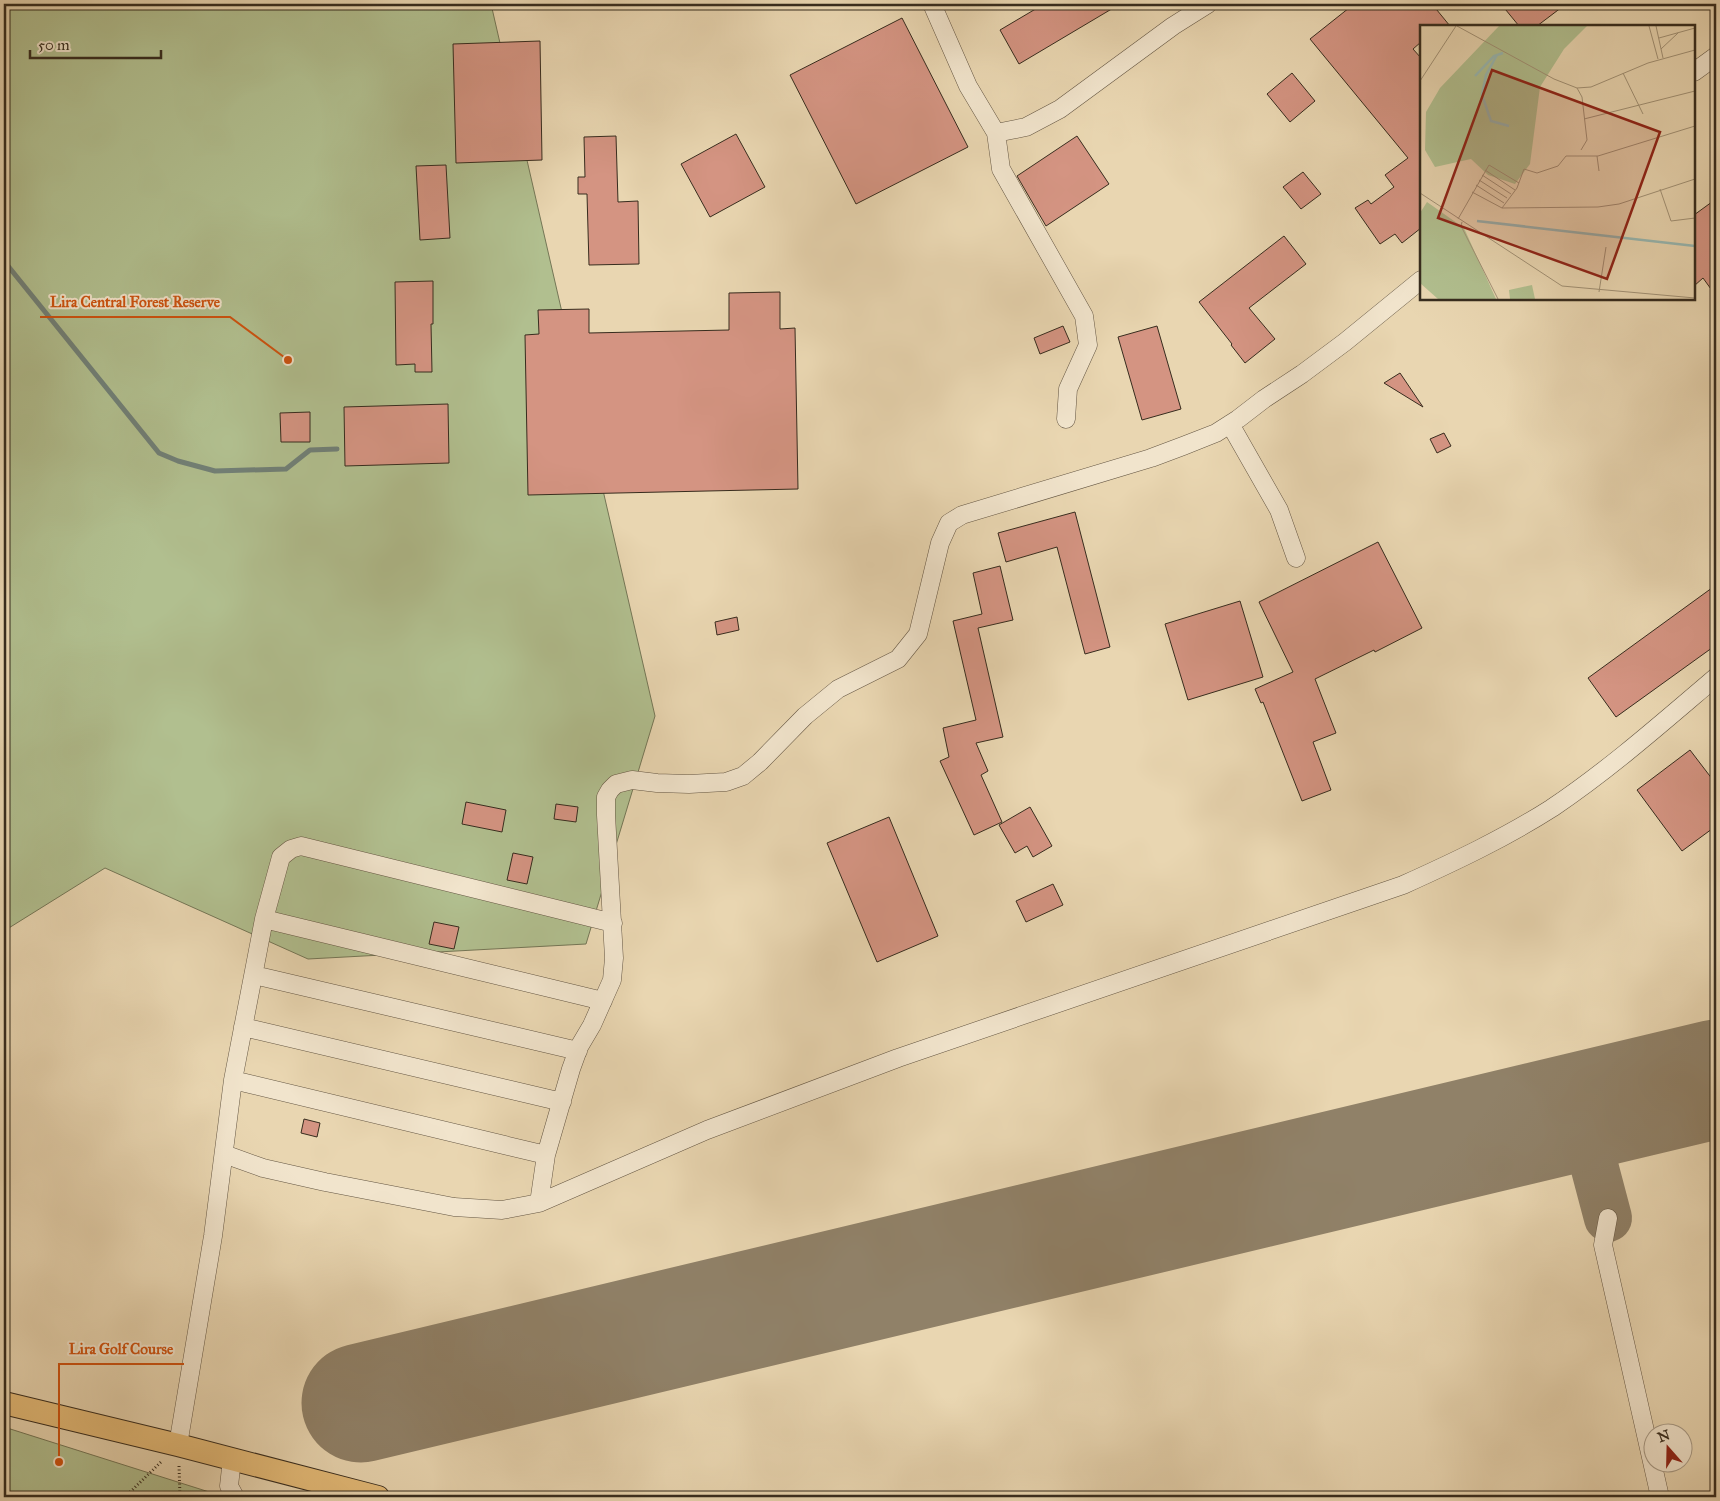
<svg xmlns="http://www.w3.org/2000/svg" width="1720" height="1501" viewBox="0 0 1720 1501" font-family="'IM FELL Great Primer',serif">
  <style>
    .green { fill: #b1bf8f; stroke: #747656 }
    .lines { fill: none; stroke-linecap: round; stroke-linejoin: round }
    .stream { stroke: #718077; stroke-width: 5 }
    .taxiway { stroke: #908168; stroke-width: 48 }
    .runway { stroke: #908168; stroke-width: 119 }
    .building { fill: #d49482; stroke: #372c1e }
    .minor-casing { stroke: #645643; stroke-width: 19 }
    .major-casing { stroke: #372c1e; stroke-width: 24 }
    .path { stroke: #372c1e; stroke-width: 3; stroke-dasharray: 1 2.5; stroke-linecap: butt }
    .minor { stroke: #f1e4cc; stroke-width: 18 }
    .major { stroke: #e4bb78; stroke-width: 22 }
    .inset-river { fill: none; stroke: #98b8b2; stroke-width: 2.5 }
    .inset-road { fill: none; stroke: #a29276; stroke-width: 1 }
    .view { fill: #8f2418; fill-opacity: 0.15; stroke: #8f2418; stroke-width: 2.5 }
    .inset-edge { fill: none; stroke: #372c1e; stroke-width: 2.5 }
    .leader { fill: none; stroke: #cd520f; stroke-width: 2 }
    .callout-dot { fill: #cd520f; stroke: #f1e4cc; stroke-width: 2 }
    .callout-label { font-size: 15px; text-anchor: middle; font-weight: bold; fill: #cd520f; stroke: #f1e4cc; stroke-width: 4; stroke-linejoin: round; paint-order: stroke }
  </style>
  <rect width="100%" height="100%" fill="#e9d6b1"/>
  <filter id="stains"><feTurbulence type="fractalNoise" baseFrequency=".004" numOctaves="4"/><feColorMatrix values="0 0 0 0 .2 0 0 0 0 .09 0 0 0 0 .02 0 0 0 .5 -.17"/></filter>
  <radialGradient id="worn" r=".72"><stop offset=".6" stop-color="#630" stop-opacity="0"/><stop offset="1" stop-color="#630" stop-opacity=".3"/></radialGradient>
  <path class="green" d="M4,4h487l164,712 -69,228 -278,15 -203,-91 -101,63z
    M4,1427l221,70h-221z"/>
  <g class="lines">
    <path class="stream" d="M4,261l155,192 19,8 37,10 71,-2 24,-19 27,-1"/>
    <path class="taxiway" d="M1580,1112l28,106"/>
    <path class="runway" d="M361,1403l1355,-324"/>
  </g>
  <path class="building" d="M1044,4h76l-101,60 -19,-34z
    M1354,4h78l18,22h-29v16l-8,7 8,9v170l-19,15 -7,-9 -15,10 -25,-36 13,-8 3,4 23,-17 -9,-12 23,-17 -98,-119z
    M1501,4h65l-29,22h-18z
    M902,18l66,129 -112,57 -66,-129z
    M540,41l2,119 -86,3 -3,-119z
    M1292,73l23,28 -25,21 -23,-28z
    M736,134l29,53 -55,30 -29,-53z
    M616,136l2,66 20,-1 1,63 -50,1 -2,-71h-9v-17h7l-1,-40z
    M1077,136l32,48 -63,42 -29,-50z
    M446,165l4,73 -30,2 -4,-74z
    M1303,172l18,22 -20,15 -18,-22z
    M1716,199v97l-13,-18 -9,8v-71z
    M1284,236l22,28 -57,44 26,31 -30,24 -14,-18 1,-1 -33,-42z
    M433,281v43h-2l1,48h-17v-8l-19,1 -1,-83z
    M780,292v37l15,-1 3,161 -270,6 -3,-160 14,-1 -1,-24 51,-1v24l140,-3v-37z
    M1063,326l7,16 -30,12 -6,-16z
    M1157,326l24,83 -39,11 -24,-83z
    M1400,373l23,34 -39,-24z
    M448,404l1,59 -104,3 -1,-59z
    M310,412v30h-29l-1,-29z
    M1444,433l7,13 -14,7 -7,-14z
    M1075,512l35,135 -25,7 -28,-107 -51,15 -8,-29z
    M1378,542l44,86 -47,24 -1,-2 -59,29 21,54 -23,9 18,48 -29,11 -39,-99 -2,1 -6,-14 38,-17 -34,-70z
    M1000,566l13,54 -35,8 25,109 -27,6 12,28 -7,4 21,47 -28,13 -34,-74 9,-4 -6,-29 33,-8 -23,-99 29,-7 -9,-41z
    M1716,585v60l-100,72 -28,-39z
    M1240,601l23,76 -75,23 -23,-76z
    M737,617l2,13 -22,5 -2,-13z
    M1690,750l26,34v42l-34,25 -45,-61z
    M466,802l40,8 -4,22 -40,-8z
    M556,804l22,3 -2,15 -22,-3z
    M1030,807l22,39 -19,11 -6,-11 -12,7 -16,-28z
    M889,817l49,119 -61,26 -50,-119z
    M513,853l20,4 -6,27 -20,-4z
    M1053,884l10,21 -37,17 -10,-21z
    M434,922l25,5 -5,22 -25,-5z
    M304,1119l16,4 -3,14 -16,-4z"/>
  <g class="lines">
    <defs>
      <path id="minor" d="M932,4l36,82 28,47 5,36 83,147 4,29 -20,44 -2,30
        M1694,72l22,-16
        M996,133l30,-6 34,-18 113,-83 35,-22
        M1230,424l49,86 17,48
        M264,919l339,82
        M254,975l324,76
        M243,1027l319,75
        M233,1080l313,75
        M224,1154l39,14 62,14 129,25 48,3 37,-7 168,-73 191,-72 505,-173c51,-23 102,-47 149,-77 58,-39 111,-86 164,-131
        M539,1203l7,-48 25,-86 8,-22 13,-22 20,-45 2,-22 -8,-143v-18l4,-7 6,-6 16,-4 25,3 32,1 37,-2 17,-6 17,-14 45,-46 33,-27 60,-30 20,-25 22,-91 9,-20 13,-8 189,-57 32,-12 33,-13 22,-14 26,-20 38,-25 43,-32 76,-62
        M1608,1218l-5,27 57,252
        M178,1445l35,-209 20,-156 31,-161 17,-62 10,-8 10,-3 312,77
        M232,1459l-3,27 6,11"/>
      <path id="major" d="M4,1403l174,42 200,52"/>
    </defs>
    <use href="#minor" class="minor-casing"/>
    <use href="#major" class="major-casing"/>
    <path class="path" d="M4,779l1,-3
      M179,1466l1,31
      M125,1497l37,-36"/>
    <use href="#minor" class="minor"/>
    <use href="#major" class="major"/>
  </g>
  <g transform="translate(1420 25)">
    <rect width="275" height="275" fill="#e9d6b1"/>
    <path d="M79,1h88l-23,23 -24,38 -10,77 -15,20 -27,-9 -17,-16 -36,8 -10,-17 1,-38 14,-24zM7,177l37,26 32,71h-58l-18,-16v-70zM112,260l3,14h-25l-1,-9z" fill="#b1bf8f"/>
    <path class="inset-river" d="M77,30l-11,20 -4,20 9,26 18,5M55,51l19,-20 9,-3M57,196l218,25"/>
    <path class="inset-road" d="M37,1l97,53 23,9 14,-1 57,-24 47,-13M229,1l9,33M236,1l7,32M239,13l36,-10M241,24l17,-16M203,48l20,41M0,56l36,-55M157,63l5,9 5,43 -6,10M164,94l111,-28M177,131l2,15M65,145l30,20M62,150l29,19M59,155l28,18M56,160l28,18M240,164l11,32 24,-3M52,167l30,16 96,-1 21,-3 76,-25M0,168l142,93 133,12M82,183l15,-20 7,-19 13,4 21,-7 8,-10h32l97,-30M38,194l31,-54 30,18M42,197l-1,4 37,73M179,267l7,-45"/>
    <path class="view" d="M72,45l168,62 -53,147 -169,-61z"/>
    <rect width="275" height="275" class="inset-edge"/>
  </g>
  <path class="leader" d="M288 360L230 317H40M59 1462L59 1364H184"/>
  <g class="callout-dot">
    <circle cx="288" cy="360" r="5"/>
    <circle cx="59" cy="1462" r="5"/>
  </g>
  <g class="callout-label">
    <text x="135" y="307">Lira Central Forest Reserve</text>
    <text x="121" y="1354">Lira Golf Course</text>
  </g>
  <rect width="1720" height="1501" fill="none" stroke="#e9d6b1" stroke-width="20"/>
  <rect x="5" y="5" width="1710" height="1491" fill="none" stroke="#372c1e" stroke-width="2.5"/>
  <rect x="10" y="10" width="1700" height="1481" fill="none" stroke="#372c1e"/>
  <g transform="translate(1668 1448) rotate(340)"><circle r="24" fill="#f1e4cc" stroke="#a79a86"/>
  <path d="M0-4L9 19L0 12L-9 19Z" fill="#8f2418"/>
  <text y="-8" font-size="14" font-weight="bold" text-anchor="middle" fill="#372c1e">N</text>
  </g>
  <path d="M30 50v8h131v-8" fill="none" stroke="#372c1e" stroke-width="2.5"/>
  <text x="38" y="50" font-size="15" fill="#372c1e" stroke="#f1e4cc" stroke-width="4" paint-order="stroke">50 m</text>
  <rect width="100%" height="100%" filter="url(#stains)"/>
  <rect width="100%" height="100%" fill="url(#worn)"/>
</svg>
